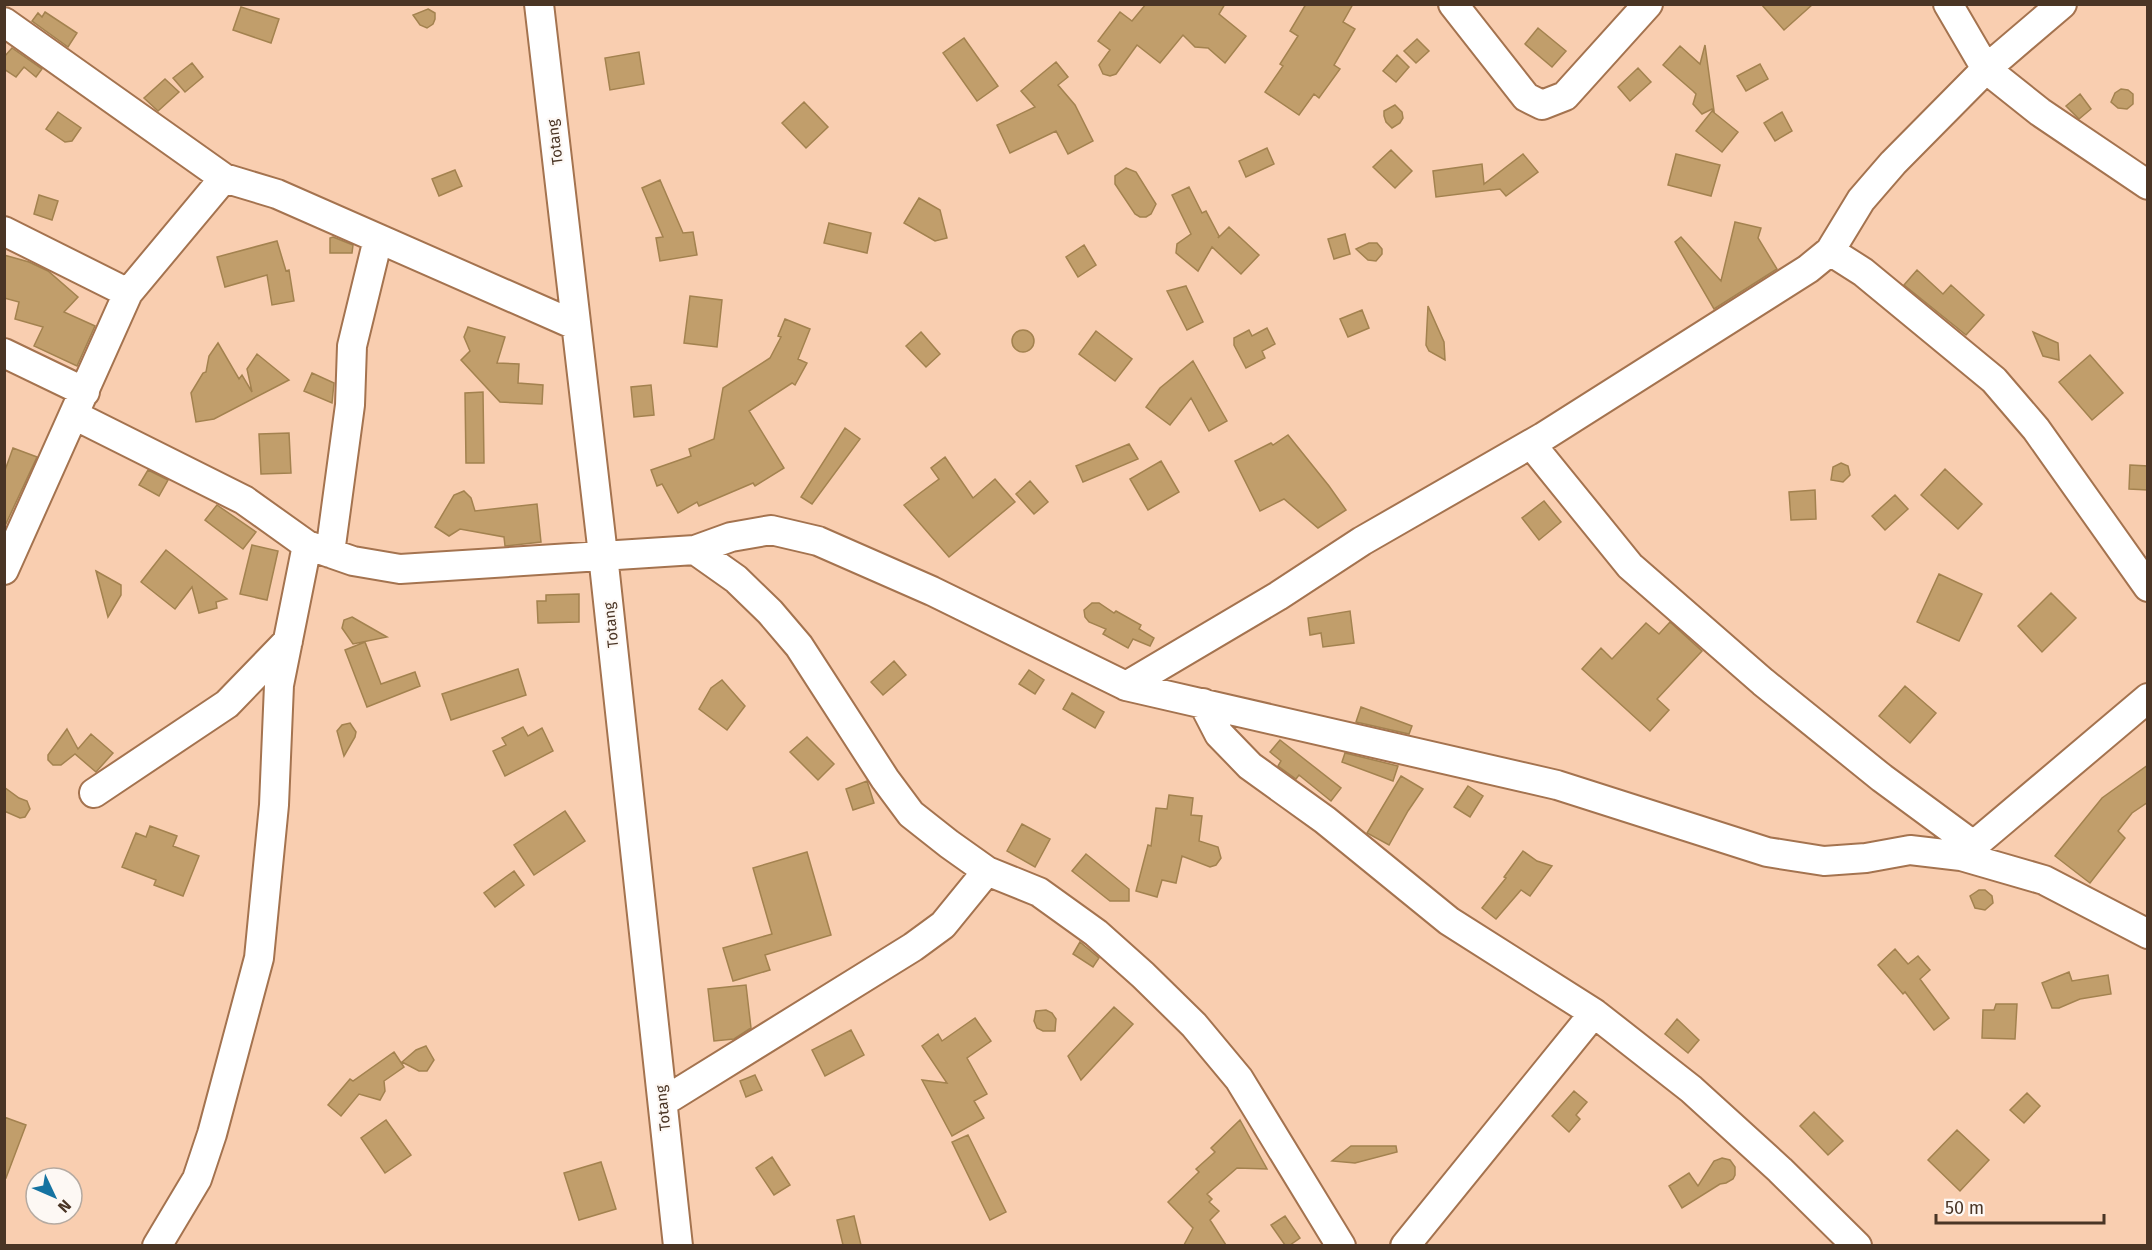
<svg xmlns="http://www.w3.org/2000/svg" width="2152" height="1250" viewBox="0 0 2152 1250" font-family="'Fira Sans',sans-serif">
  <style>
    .building { fill: #c19e6b; stroke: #a3824f; stroke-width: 1.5 }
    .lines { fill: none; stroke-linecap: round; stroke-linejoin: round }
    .minor-casing { stroke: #a4734f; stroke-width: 32 }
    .minor { stroke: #fff; stroke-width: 28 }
    .labels { text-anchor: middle; stroke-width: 4.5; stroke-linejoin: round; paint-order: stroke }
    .street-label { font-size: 15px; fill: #4a3525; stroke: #fdf8f4 }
  </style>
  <rect width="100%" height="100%" fill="#f9ceb0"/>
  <path class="building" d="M1146,4h79l-6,10 27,22 -21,27 -17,-15 -13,-1 -12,-12 -23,28 -23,-18 -21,29 -6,2 -7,-2 -4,-9 11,-15 -12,-9 22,-29 12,9z
    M1306,4h47l-10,18 12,7 -21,36 6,4 -21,29 -5,-4 -15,21 -34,-23 18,-26 -3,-2 18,-28 -8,-5z
    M1761,4h52l-29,26z
    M241,7l38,12 -8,24 -38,-13z
    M428,9l7,4v6l-2,5 -6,4 -7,-3 -7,-10z
    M45,12l32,21 -9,14 -36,-26 6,-8 4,4z
    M1538,28l28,23 -14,16 -27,-23z
    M964,38l34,48 -21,15 -34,-48z
    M1417,39l12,12 -13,12 -12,-12z
    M1705,45l9,66 -2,-2 -10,5 -9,-10 3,-10 -3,-3 -30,-26 17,-19 20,18z
    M12,48l30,21 -6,8 -12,-10 -8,10 -12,-8v-12z
    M639,52l5,32 -34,6 -5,-32z
    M1397,55l12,12 -13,15 -13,-11z
    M1056,62l12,15 -10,8 17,20 18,36 -25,13 -12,-23 -46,22 -13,-28 38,-18 -14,-16z
    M192,63l11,14 -18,15 -12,-14z
    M1760,64l8,15 -22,12 -9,-15z
    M1638,68l13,14 -21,19 -12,-14z
    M165,79l14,13 -21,19 -14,-13z
    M2121,89l7,1 5,4v10l-6,5 -9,-1 -7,-6 4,-9z
    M2080,94l11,15 -12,10 -13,-13z
    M804,102l24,25 -22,21 -24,-25z
    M1395,105l7,7 1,6 -3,5 -8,5 -6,-6 -2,-6v-5z
    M1712,111l26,21 -16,20 -26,-21z
    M58,112l23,16 -9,13 -7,1 -19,-13z
    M1782,112l10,19 -17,10 -11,-18z
    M1267,148l7,16 -28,13 -7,-16z
    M1391,150l21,21 -17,17 -22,-21z
    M1523,154l15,18 -32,24 -6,-7 -64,8 -3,-26 49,-7 2,20z
    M1676,154l44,11 -9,31 -43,-11z
    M1126,168l10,4 20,32 -5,10 -5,3h-6l-5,-3 -20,-30v-8z
    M455,170l7,16 -23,10 -7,-17z
    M660,180l23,53 10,-1 4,23 -37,6 -4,-23 7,-1 -21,-49z
    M1189,187l13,26 4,-2 13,25 -1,2 11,-11 30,28 -18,19 -29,-27 -14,24 -22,-18 1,-9 14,-10 -19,-39z
    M39,195l19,6 -6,19 -18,-6z
    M919,198l21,12 7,28 -12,3 -31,-18z
    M1735,222l26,6 -3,10 19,31 -63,40 -39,-67 6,-5 40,44z
    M829,223l42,10 -4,20 -43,-10z
    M1345,234l5,20 -16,5 -6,-20z
    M333,237l20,8 -1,8h-22v-15z
    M277,241l9,30 3,-1 5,31 -22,4 -5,-30 -42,12 -8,-30z
    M1369,243h8l5,6v5l-6,7 -8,-1 -12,-11z
    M1084,245l12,20 -18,12 -12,-20z
    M4,255l25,7 19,9 30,26 -14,15 31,14 -18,40 -43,-20 9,-19 -28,-8 4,-17 -15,-4z
    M1917,270l26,24 8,-9 33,30 -18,20 -62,-50z
    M1186,286l17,36 -16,8 -20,-39z
    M690,296l32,4 -5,47 -33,-4z
    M1428,306l16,36 1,18 -16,-9 -3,-6z
    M1362,310l7,18 -21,9 -8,-18z
    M785,319l25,10 -12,30 9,4 -12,22 -3,-2 -43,28 35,57 -29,18 -2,-3 -54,23 -2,-4 -19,11 -16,-29 -5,2 -6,-16 40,-14 -2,-7 25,-10 9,-51 47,-30 11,-21 -3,-1z
    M468,327l37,10 -8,26 22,1 -1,19 25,2 -1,19 -42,-2 -39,-42 9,-9 -6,-14z
    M1267,328l8,16 -13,7 3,7 -19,10 -12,-23v-7l15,-8 3,6z
    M1012 341a11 11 0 1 1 22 0a11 11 0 1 1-22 0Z
    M1096,331l36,28 -17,22 -36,-27z
    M921,332l19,22 -14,13 -20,-21z
    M2033,332l25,11 1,17 -16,-4z
    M218,343l21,36 3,-4 10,17 -5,-23 10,-15 32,26 -75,39 -18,3 -5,-29 12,-20 3,-1 3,-16z
    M2090,355l33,38 -31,27 -33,-38z
    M1193,361l34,60 -18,10 -18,-33 -21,27 -24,-18 14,-19z
    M312,373l22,10 -2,20 -28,-12z
    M651,385l3,30 -20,2 -3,-30z
    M483,392l1,71h-18l-1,-70z
    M845,428l15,11 -48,65 -11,-7z
    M289,433l2,40 -30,1 -2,-40z
    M1288,435l41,51 17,24 -28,18 -34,-29 -24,12 -25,-50 36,-18 2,2z
    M1129,444l9,15 -55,23 -7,-16z
    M13,448l24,9 -33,71v-55z
    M945,457l28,41 22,-19 20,23 -66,55 -45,-52 35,-26 -8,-11z
    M1161,461l18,31 -31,18 -18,-31z
    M1841,463l7,3 2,9 -7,7 -12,-2 2,-13z
    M2130,465l18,1v24l-19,-1z
    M1945,469l37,35 -24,25 -37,-34z
    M148,470l20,10 -9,16 -20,-11z
    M1030,481l18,21 -14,12 -18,-20z
    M1815,490l1,29 -25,1 -2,-28z
    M464,491l7,7 4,13 62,-7 4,38 -36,4 -1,-9 -44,-8 -11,7 -14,-9 19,-32z
    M1895,495l13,14 -23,21 -13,-14z
    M1544,501l17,21 -22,18 -17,-22z
    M217,505l39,27 -13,17 -38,-29z
    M252,545l26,6 -11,49 -27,-6z
    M166,550l34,27 27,22 -11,3 1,6 -18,5 -7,-26 -17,22 -34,-27z
    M96,571l25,14v10l-13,22z
    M1939,574l43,20 -23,47 -42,-19z
    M2051,593l25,25 -34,34 -24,-26z
    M579,594v28l-41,1 -1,-22h9v-6z
    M1092,603h7l15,10 2,-2 25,14 -2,4 15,9 -4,8 -17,-7 -5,9 -25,-14 3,-5 -17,-7 -4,-5 -1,-7z
    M1350,611l4,32 -31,4 -2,-14 -11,2 -2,-17z
    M352,617l35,20 -34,7 -11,-16 2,-8z
    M1670,622l32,29 -45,48 12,11 -19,21 -68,-62 19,-21 11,11 34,-36 13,11z
    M365,642l16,42 34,-12 5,14 -53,21 -22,-57z
    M894,661l12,14 -23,20 -12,-13z
    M518,669l8,26 -75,25 -9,-26z
    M1029,670l15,10 -9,14 -16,-10z
    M722,680l23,26 -18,24 -28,-21 12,-21z
    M1905,686l31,27 -26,30 -31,-27z
    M1072,693l32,19 -9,16 -32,-19z
    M1361,707l51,19 -3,8 -53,-12z
    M350,723l6,9 -1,5 -11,19 -7,-25 5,-6z
    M523,727l5,9 14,-8 11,23 -48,25 -12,-25 13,-6 -4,-7z
    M67,729l11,20 13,-15 22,19 -17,19 -21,-18 -14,11h-8l-5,-5v-5z
    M807,737l27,27 -16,16 -28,-28z
    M1280,740l61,48 -10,13 -32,-26 -3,4 -18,-13 3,-5 -11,-9z
    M1345,753l53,13 -5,15 -51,-19z
    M2148,765v37l-16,11 -14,18 7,7 -35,45 -35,-27 47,-58z
    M1401,776l22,13 -15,22 -19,34 -22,-12z
    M867,781l7,22 -21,7 -7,-21z
    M1468,786l15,10 -13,21 -16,-10z
    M4,787l15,11 8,3 3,8 -5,8 -5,1 -16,-7z
    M1169,795l24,3 -2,17 11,1 -3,25 19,6 3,11 -5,7 -6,2 -28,-11 -6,27 -14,-3 -5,17 -21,-6 12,-46 3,1 5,-38 11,1z
    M565,811l20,30 -51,34 -20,-30z
    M1022,824l28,15 -15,28 -28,-16z
    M150,826l27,10 -4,10 26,10 -16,40 -29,-11 2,-5 -34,-13 14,-34 10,4z
    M1523,851l14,10 15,5 -22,30 -9,-6 -25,29 -14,-11 24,-30 -2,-1z
    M807,852l24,83 -66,20 5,15 -37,11 -10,-33 49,-14 -19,-66z
    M1086,854l43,35v12h-19l-38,-30z
    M514,871l10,14 -29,22 -11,-14z
    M1979,890h6l7,6 1,7 -8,7 -10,-2 -5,-12z
    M1080,942l19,16 -6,9 -20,-13z
    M1895,949l13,15 10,-8 12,14 -10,9 29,39 -15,12 -29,-38 -2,2 -25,-29z
    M2069,972l3,9 36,-6 3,19 -31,5 -21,9h-7l-10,-25z
    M746,985l5,43 -17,11 -20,2 -6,-52z
    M1996,1004h21l-2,35 -33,-1 1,-28h11z
    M1114,1007l19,17 -52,56 -13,-24z
    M1036,1011l10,-1 6,3 4,6 -1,12h-12l-6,-3 -3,-7z
    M975,1018l16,23 -24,17 20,36 -13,7 10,17 -32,18 -30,-56 25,3 -25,-37 16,-12 4,7z
    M1677,1019l22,21 -11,13 -23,-19z
    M851,1030l13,25 -39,21 -13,-26z
    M426,1046l8,14 -7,11h-8l-17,-9 14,-12z
    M394,1052l10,15 -20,14 1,10 -5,9 -21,-6 -18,22 -13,-11 22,-26 3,2z
    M755,1075l7,15 -16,7 -6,-16z
    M1574,1091l13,11 -11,13 4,4 -11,13 -17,-16z
    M2027,1093l13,13 -16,17 -14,-13z
    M1814,1112l29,29 -15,14 -28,-29z
    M4,1117l22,8 -20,53 -2,-1z
    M386,1120l25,35 -26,18 -24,-35z
    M1240,1120l27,49 -30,-1 -30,26 5,5 -3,3 10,9 -9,9 16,25h-42l9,-17 -25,-26 31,-30 -3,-3 19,-17 -4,-4z
    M1957,1130l32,30 -29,31 -32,-31z
    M968,1135l38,77 -16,8 -38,-78z
    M1351,1146h45l1,6 -42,11 -23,-2z
    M772,1157l18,28 -16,10 -18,-27z
    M1722,1158l8,2 5,7v8l-2,4 -7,4 -6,1 -38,24 -13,-22 20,-13 9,13 16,-25z
    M601,1162l15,47 -37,11 -15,-47z
    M854,1216l7,29h-18l-6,-25z
    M1285,1216l15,22 -10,7h-5l-14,-20z"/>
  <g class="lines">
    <defs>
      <path id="minor" d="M539,4l64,551 75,691
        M1453,4l73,93 16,8 23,-9 83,-92
        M1948,4l38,65 54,43 108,73
        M4,22l220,156
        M4,231l124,62
        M1830,251l33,21 131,108 42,49 112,158
        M4,353l81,39
        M74,415l170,85 63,45 46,16 47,8 295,-19 36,-13 40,-7 47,11 114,50 194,95 431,99 210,67 57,9 42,-3 44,-8 51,6 83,24 104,54
        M1531,444l99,122 133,116 119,96 91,67
        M695,550l41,29 34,33 29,34 86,133 26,35 38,30 38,27 52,21 57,41 47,42 51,50 45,54 102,167
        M330,553l20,-148 2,-59 26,-107
        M4,570l124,-277 96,-115 53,16 298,131
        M1126,686l152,-90 84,-55 181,-104 265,-168 22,-18 31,-51 32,-37 93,-94 76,-65
        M1203,703l16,31 31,32 75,54 124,101 145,92 97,76 89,81 77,76
        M94,793l133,-89 61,-63
        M1961,856l187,-158
        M663,1102l250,-155 30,-22 44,-54
        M157,1246l40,-67 15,-45 47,-176 15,-153 5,-120 28,-140
        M1405,1246l189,-233"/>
    </defs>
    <use href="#minor" class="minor-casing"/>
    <use href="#minor" class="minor"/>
  </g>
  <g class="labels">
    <g class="street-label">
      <text transform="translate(555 142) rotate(-97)" y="5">Totang</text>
      <text transform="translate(611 625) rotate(-96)" y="5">Totang</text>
      <text transform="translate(663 1108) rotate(-96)" y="5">Totang</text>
    </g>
  </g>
  <rect width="2152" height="1250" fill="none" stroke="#4a3525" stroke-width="12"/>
  <g transform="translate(54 1196) rotate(134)"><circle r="28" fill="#fdf8f4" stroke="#b5aaa1" stroke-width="1.5"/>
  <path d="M0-4.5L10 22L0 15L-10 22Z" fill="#1573a1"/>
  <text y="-9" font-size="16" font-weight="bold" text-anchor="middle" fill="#4a3525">N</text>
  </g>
  <path d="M1936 1214v9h168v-9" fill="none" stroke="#4a3525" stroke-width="3"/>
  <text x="1945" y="1214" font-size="18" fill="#4a3525" stroke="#fdf8f4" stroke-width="4.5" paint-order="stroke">50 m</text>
</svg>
